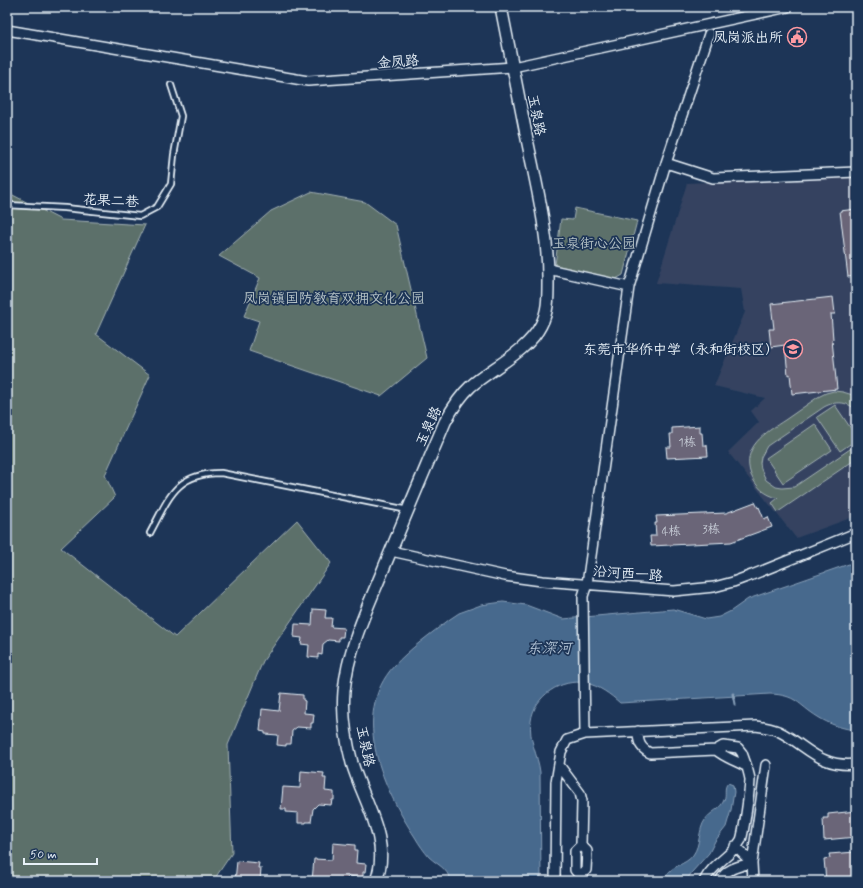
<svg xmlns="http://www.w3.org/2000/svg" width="863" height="888" viewBox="0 0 863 888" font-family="Mynerve,'LXGW WenKai TC',sans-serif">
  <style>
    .built { fill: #344361 }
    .green { fill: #5c706b; stroke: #a2b0b2 }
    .water { fill: #47698d; stroke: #879fb8 }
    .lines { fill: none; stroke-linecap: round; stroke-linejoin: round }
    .stream { stroke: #879fb8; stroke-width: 3 }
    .building { fill: #6a6578; stroke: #e8f1f8 }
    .service-casing { stroke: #e8f1f8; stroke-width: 8 }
    .minor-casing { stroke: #e8f1f8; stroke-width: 12 }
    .tertiary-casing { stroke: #e8f1f8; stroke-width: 14 }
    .service { stroke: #1d3557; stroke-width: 4.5 }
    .minor { stroke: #1d3557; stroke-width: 9 }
    .tertiary { stroke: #1d3557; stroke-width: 11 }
    .labels { text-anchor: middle; stroke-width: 3.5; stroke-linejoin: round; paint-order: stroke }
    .number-label { font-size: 12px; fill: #c8ced8 }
    .poi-label { font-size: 14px; fill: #e8f1f8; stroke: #1d3557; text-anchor: end }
    .street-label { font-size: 14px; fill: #e8f1f8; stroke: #1d3557 }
    .park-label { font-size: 14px; fill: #b7c4c7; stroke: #1d3557 }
    .water-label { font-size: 15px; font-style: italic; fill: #b0c1d3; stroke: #1d3557 }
  </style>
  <rect width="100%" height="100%" fill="#1d3557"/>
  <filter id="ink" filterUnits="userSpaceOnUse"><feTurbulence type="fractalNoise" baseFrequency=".025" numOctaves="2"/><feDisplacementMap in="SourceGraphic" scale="8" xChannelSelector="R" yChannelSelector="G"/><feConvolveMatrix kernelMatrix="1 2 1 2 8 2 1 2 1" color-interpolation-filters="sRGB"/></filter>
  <g filter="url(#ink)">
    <path class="built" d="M856,176v340l-60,22 -68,-86 31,-30 -8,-11 14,-13 -51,-12 31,-74 -4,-23 -85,-6 31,-100z"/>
    <path class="green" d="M7,192l54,28 84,5 -49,109 54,41 -45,100 10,22 -54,51 114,89 122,-117 34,43 -68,98 -35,84 4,108 -19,28h-206z
      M311,192l54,10 31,23 31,133 -46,38 -132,-45 10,-30 -15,-5 16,-38 -41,-22 52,-45z
      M575,208l62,13 -14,54 -7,4 -61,-14 6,-46 12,1z
      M834,391l9,1 13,4v14c-9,-9 -21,-9 -32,-3l-57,39 -6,11 -1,6 1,6 5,11 10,7 6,1 12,-1 62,-42v14l-78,53 -6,-9 6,-5c-13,-3 -22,-11 -27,-23 -10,-28 14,-42 34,-55 11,-8 22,-15 33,-23l8,-4z
      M835,405l21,31v4l-16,11 -23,-34z
      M815,424l17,26 -49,33 -17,-25z"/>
    <path class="water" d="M856,563v167c-13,-1 -27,-6 -38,-13 -21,-13 -21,-22 -48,-23l-150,9c-10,-9 -21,-17 -34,-20 -25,-5 -52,13 -55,38 -3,18 7,34 9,51l1,109h-90c-5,-14 -12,-15 -22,-24 -5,-6 -10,-13 -14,-20 -31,-47 -66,-121 -21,-171 14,-16 38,-33 56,-47l9,-6 22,-8 22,-3 23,3 37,14 110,-10 33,10 13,-2 12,-6 17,-12 101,-35z
      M728,783l5,2 1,7 -3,18 -5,17 -11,14 -6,12 -17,19 -6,9h-21c2,-16 21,-15 28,-26 8,-11 5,-25 12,-35 5,-8 16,-11 19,-20 3,-6 -1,-12 4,-17z"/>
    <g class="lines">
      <path class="stream" d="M733,694l2,10"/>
    </g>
    <path class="building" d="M856,209v67l-8,1 -8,-66z
      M833,297l2,17h-4l2,25 -1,1 5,49 -45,5 -2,-20 -2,1 -3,-30 -14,2 -2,-18h5l-3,-25z
      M700,426v7h2l1,12h4l1,11 -41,2 -1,-11h5l-1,-13h2v-6z
      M755,502l3,6 1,-1 5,12 4,-2 4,10 -41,15 -80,4 -1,-10h6l-1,-13h2l-1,-7 70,-3z
      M313,609l13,1 -1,8h7l-1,9 13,1 -1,9h-4v4l-11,-1 -5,4 -1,11 -4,-1v4l-10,-1 1,-12 -8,-1 1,-6 -8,-1 1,-13 17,1z
      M281,693l22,2v5l2,1 -1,12 10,1 -1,9h-2v5l-14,-1 -5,4 -1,13h-5v2l-9,-1 1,-10 -13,-1v-2l-5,-1 2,-22 17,2z
      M301,771l23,2 -1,5h3l-1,13 9,1v8h-2l-1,5 -13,-1 -5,5 -2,13h-5v1h-8v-10l-12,-1v-3h-5l2,-22 17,1z
      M856,811v26l-32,3 -1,-22h5v-4z
      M333,843l22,2v5h2l-1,13 10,1 -1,8h-2v6l-14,-2 -5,5h-32l2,-22 18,1z
      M856,852v26l-30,3 -2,-22 6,-1 -1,-4z
      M237,861l22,2 -1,5h3l-1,13h-25z"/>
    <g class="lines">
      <defs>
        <path id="service" d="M7,205l58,3 75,8 17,-9 14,-23 3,-29 7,-39 -10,-31
          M150,533c19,-35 25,-60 71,-60l187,37"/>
        <path id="minor" d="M7,30l301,51 205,-14 275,-60
          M666,163l47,15 143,-6
          M548,269l81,18
          M391,551l114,25 37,5 132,10 40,-4 19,-5 19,-7 104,-42
          M638,731c0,11 2,17 12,22l66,-3 7,-4 15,2 4,5 5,14c-10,-6 -22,-9 -31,-17
          M585,734l-2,-138 4,-12 42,-297 37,-124 43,-129
          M559,765l21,28 2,8 -1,44 -6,6v19l5,6 6,-6 1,-19 -6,-6
          M555,881l1,-99 5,-30 6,-12 18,-6 171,-8c7,1 15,2 22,5 29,14 41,37 78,33
          M704,881c9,-18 28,-25 37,-41 3,-8 9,-52 9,-61 -1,-5 -2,-8 -3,-12
          M720,881c6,-13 20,-15 32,-18l-17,-17
          M753,881l-1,-18 14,-98"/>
        <path id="tertiary" d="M376,881c16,-41 -13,-80 -24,-118 -6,-23 -10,-49 -8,-72 4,-43 23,-82 39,-121 20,-49 41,-98 62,-148 7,-13 15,-26 26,-36 22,-19 57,-35 70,-61 7,-13 7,-27 7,-41 1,-51 -12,-100 -22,-150 -8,-42 -17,-85 -25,-127"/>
      </defs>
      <use href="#service" class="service-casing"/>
      <use href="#minor" class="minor-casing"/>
      <use href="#tertiary" class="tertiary-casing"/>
      <use href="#service" class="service"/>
      <use href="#minor" class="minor"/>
      <use href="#tertiary" class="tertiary"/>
    </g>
  </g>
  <defs>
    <symbol id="civic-ring" viewBox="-11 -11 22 22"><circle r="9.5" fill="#1d3557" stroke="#ff9aa2" stroke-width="1.5"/><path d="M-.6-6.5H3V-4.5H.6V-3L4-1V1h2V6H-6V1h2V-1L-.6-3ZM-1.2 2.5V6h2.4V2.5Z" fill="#ff9aa2"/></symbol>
    <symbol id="school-ring" viewBox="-11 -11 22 22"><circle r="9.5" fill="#1d3557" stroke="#ff9aa2" stroke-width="1.5"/><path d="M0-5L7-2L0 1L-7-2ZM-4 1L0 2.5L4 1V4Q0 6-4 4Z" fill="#ff9aa2"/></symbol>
  </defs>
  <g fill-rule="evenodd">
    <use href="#civic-ring" x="786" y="26" width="22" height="22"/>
    <use href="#school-ring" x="782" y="338" width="22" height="22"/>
  </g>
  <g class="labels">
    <g class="number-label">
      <text x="687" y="446">1栋</text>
      <text x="711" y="533">3栋</text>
      <text x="671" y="535">4栋</text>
    </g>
    <g class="poi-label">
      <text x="783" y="42">凤岗派出所</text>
      <text x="779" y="354">东莞市华侨中学（永和街校区）</text>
    </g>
    <g class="street-label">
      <text transform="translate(398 61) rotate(-4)" y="5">金凤路</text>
      <text transform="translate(537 115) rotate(79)" y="5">玉泉路</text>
      <text transform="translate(111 200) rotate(3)" y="5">花果二巷</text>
      <text transform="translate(428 426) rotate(-65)" y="5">玉泉路</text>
      <text transform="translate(628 573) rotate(4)" y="5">沿河西一路</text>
      <text transform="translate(366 746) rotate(78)" y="5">玉泉路</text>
    </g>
    <g class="park-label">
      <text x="594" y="248">玉泉街心公园</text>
      <text x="334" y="303">凤岗镇国防教育双拥文化公园</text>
    </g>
    <g class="water-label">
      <text x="549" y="653">东深河</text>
    </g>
  </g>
  <rect width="863" height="888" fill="none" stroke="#1d3557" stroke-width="24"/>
  <rect x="12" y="12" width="839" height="864" fill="none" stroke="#e8f1f8" stroke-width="1.5" filter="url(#ink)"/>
  <path d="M24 858v6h73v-6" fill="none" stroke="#e8f1f8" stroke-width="2"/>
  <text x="30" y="858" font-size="12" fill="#e8f1f8" stroke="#1d3557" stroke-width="3" paint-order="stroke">50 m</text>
</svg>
